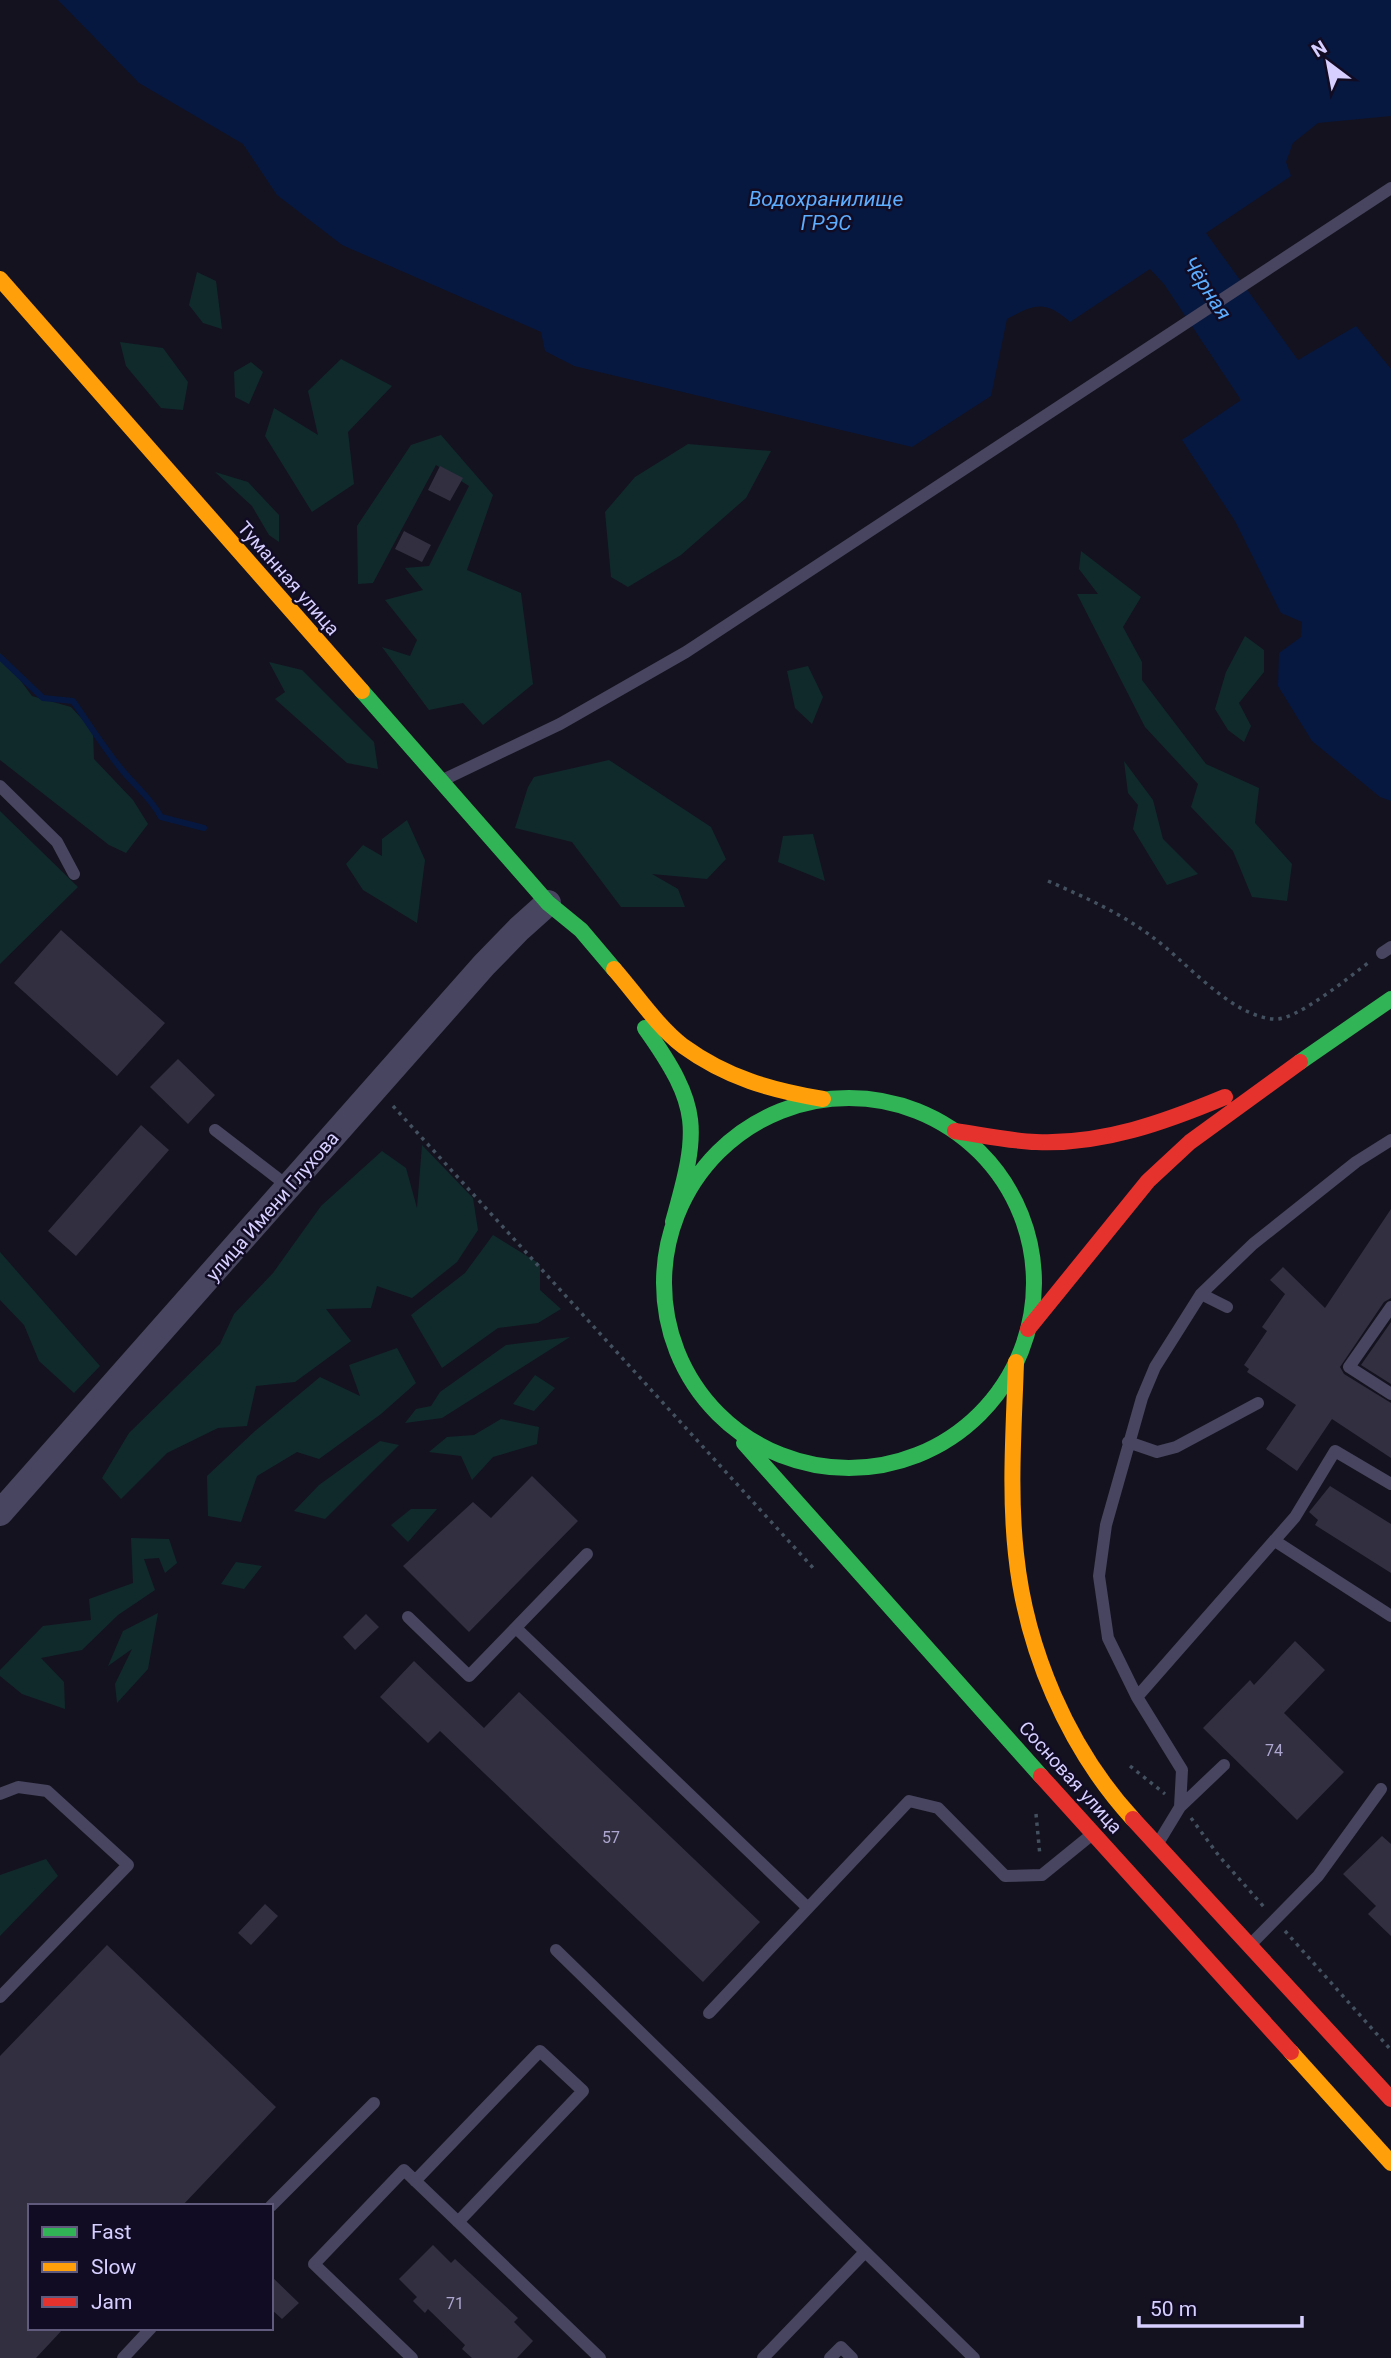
<svg xmlns="http://www.w3.org/2000/svg" width="1391" height="2358" viewBox="0 0 1391 2358" font-family="Roboto,sans-serif">
  <style>
    .green { fill: #102a2c }
    .water { fill: #071840 }
    .lines { fill: none; stroke-linecap: round; stroke-linejoin: round }
    .stream { stroke: #071840; stroke-width: 6 }
    .building { fill: #322f41 }
    .path { stroke: #42505f; stroke-width: 3.5; stroke-dasharray: 3.5 5; stroke-linecap: butt }
    .lane { stroke: #47455f; stroke-width: 12 }
    .street { stroke: #47455f; stroke-width: 26 }
    .fast { stroke: #30b455; stroke-width: 16 }
    .slow { stroke: #ff9f0a; stroke-width: 16 }
    .jam { stroke: #e5322d; stroke-width: 16 }
    .labels { text-anchor: middle; stroke-width: 5; stroke-linejoin: round; paint-order: stroke }
    .number-label { font-size: 16px; fill: #ada7d0 }
    .street-label { font-size: 19px; fill: #d6cfff; stroke: #110c24 }
    .water-label { font-size: 21px; font-style: italic; fill: #5dadff; stroke: #110c24 }
  </style>
  <rect width="100%" height="100%" fill="#14121e"/>
  <path class="green" d="M197,272l19,9 6,48 -19,-6 -14,-18z
    M120,342l43,6 25,34 -5,28 -22,-2 -35,-42z
    M341,359l51,27 -44,46 6,52 -42,28 -47,-76 9,-28 44,27 -10,-44z
    M251,362l12,10 -14,32 -14,-7 -1,-25z
    M441,435l52,60 -26,75 54,23 12,91 -50,41 -20,-22 -34,7 -47,-63 28,9 7,-16 -32,-40 38,-10 -18,-22 24,-2 40,-80 -33,-21 -63,118 -15,1 -1,-58 54,-81z
    M688,444l83,7 -25,47 -65,57 -53,32 -17,-10 -6,-65 30,-35z
    M215,472l33,10 31,33v27l-10,-7 -17,-29z
    M1081,551l60,46 -18,30 19,35v18l64,84 53,24 -4,35 37,41 -5,37 -35,-4 -19,-46 -42,-44 7,-23 -53,-57 -68,-133h21l-19,-25z
    M1245,636l19,14v22l-25,31 12,23 -7,16 -16,-12 -13,-21 11,-37z
    M0,653l32,43 39,11 22,24 1,28 39,41 15,24 -22,29 -17,-8 -109,-85z
    M269,662l33,8 72,72 4,27 -31,-6 -72,-64 10,-7z
    M808,666l15,31 -11,27 -17,-16 -8,-37z
    M609,760l102,67 15,32 -19,20 -55,-5 26,15 7,18h-64l-49,-65 -57,-14 13,-41 6,-10z
    M1124,761l29,39 10,39 35,35 -31,11 -34,-56 5,-24 -10,-12z
    M0,811l78,76 -78,77z
    M407,820l18,40 -8,63 -54,-33 -17,-26 17,-19 19,11v-17z
    M813,834l12,47 -47,-19 5,-26z
    M422,1145l51,53 5,32 -21,32 -45,36 -35,-12 -6,22 -45,1 25,32 -56,41 -39,4 -9,40 -29,2 -51,25 -46,46 -19,-21 27,-45 91,-89 14,-30 39,-41 48,-67 61,-55 24,17 11,40z
    M493,1235l47,29v26l21,19 -23,14 -40,5 -56,40 -31,-53 54,-42z
    M0,1252l100,114 -26,27 -35,-32 -15,-36 -24,-25z
    M570,1337l-128,81 -37,5 11,-14 15,-3 9,-14 66,-47z
    M397,1348l19,35 -35,31 -62,45 -22,-7 -40,24 -16,46 -33,-6 -1,-40 48,-45 65,-54 40,19 -11,-31z
    M535,1375l20,13 -21,23 -21,-7z
    M501,1419l38,8 -2,17 -44,13 -21,23 -11,-24 -32,-4 18,-15 27,-2z
    M380,1441l19,4 -74,74 -31,-8 25,-26z
    M411,1509h26l-29,33 -17,-17z
    M131,1538l38,1 8,24 -12,10 -6,-15 -15,1 11,31 -37,25 -36,35 -41,8 23,24 1,27 -43,-15 -22,-18v-6l43,-44 48,-6 -2,-21 44,-16z
    M236,1562l26,4 -18,23 -23,-5z
    M158,1613l-10,56 -31,34 -2,-19 17,-35 -24,17 15,-35z
    M46,1859l12,17 -58,60v-61z"/>
  <path class="water" d="M58,0h1333v116l-73,7 -25,20 -7,19 5,14 -85,57 92,127 58,-34 35,43v432l-11,-4 -68,-56 -34,-55 1,-33 22,-16 1,-15 -21,-9 -46,-92 -53,-81 59,-40 -77,-116 -14,-15 -80,53c-25,-22 -35,-18 -63,-3l-16,77 -79,51 -338,-81 -29,-15 -4,-19 -199,-87 -65,-50 -34,-51 -104,-61z"/>
  <g class="lines">
    <path class="stream" d="M0,657l43,41 30,3c16,23 31,47 49,69 13,16 29,28 39,47l43,11"/>
  </g>
  <path class="building" d="M440,466l23,12 -13,23 -22,-11z
    M404,531l27,14 -9,17 -27,-13z
    M61,930l104,93 -48,53 -103,-93z
    M178,1059l37,36 -27,29 -38,-37z
    M141,1125l28,25 -93,106 -28,-25z
    M1391,1209v89l-7,4 -44,65 4,7 47,29v55l-59,-39 -35,52 -31,-22 30,-44 -49,-33 2,-3 -5,-4 23,-34 -5,-4 23,-33 -15,-14 13,-13 42,41z
    M1391,1322v62l-30,-19z
    M532,1476l46,45 -109,111 -66,-66 70,-64 18,16z
    M1330,1486l61,38v49l-76,-48 3,-5 -9,-8z
    M366,1614l13,13 -24,23 -12,-13z
    M1295,1641l30,29 -41,43 60,59 -47,48 -94,-92 47,-48 4,5z
    M414,1661l70,67 35,-36 241,230 -57,60 -263,-251 -12,12 -48,-46z
    M1382,1836l9,8v92l-23,-22 8,-8 -33,-32z
    M265,1904l13,12 -27,29 -13,-12z
    M107,1945l169,162 -94,99h-152v122h34l-28,30h-36v-302z
    M433,2245l18,18 4,-4 63,59 -4,4 19,19 -16,17h-45l-10,-9 3,-4 -37,-36 -3,4 -12,-12 4,-4 -18,-18z
    M271,2276l28,27 -17,16 -11,-10z"/>
  <g class="lines">
    <path class="path" d="M1048,881c36,16 71,31 103,55 34,24 78,79 122,83 22,3 76,-42 95,-56
      M393,1106l422,464
      M1130,1766l35,28
      M1036,1814l4,42
      M1191,1818l28,38 45,51
      M1285,1931l106,119"/>
    <path class="lane" d="M445,779l115,-55 126,-72 705,-464
      M0,786l57,56 17,32
      M1382,953l9,-6
      M215,1130l74,57
      M1201,1294l26,13
      M1391,1307l-42,60 42,27
      M1128,1442l29,10 19,-5 82,-44
      M1275,1541l116,75
      M408,1617l61,59 118,-122
      M516,1628l292,280
      M1137,1697l158,-180 40,-66 56,33
      M0,1794l18,-7 29,4 81,74 -128,132
      M1180,1807l44,-42
      M1160,1840l20,-33 2,-37 -45,-73 -29,-59 -9,-62 7,-51 36,-127 13,-31 46,-73 52,-50 103,-82 35,-22
      M1253,1942l65,-66 63,-87
      M556,1950l418,408
      M709,2013l200,-212 29,7 67,68 37,-1 48,-39
      M415,2181l125,-130 43,40 -125,131
      M271,2206l103,-103
      M123,2358l28,-30
      M412,2358l-98,-94 90,-94 196,188
      M763,2358l102,-106
      M830,2358l11,-11 11,11"/>
    <path class="street" d="M0,1513l484,-548 35,-36 29,-26"/>
    <path class="fast" d="M362,691l186,212 33,27 33,39
      M645,1028c57,80 54,101 28,194
      M1300,1062l91,-63
      M664 1283a185 185 0 1 1 370 0a185 185 0 1 1-370 0Z
      M744,1443l297,333"/>
    <path class="slow" d="M0,279l362,412
      M614,969c22,25 43,57 69,77 44,32 88,44 140,53
      M1016,1362c-2,64 -7,129 0,192 10,96 52,194 117,265
      M1291,2052l100,111"/>
    <path class="jam" d="M955,1131c27,4 54,10 81,11 66,3 129,-20 189,-45
      M1028,1329l120,-148 42,-39 110,-80
      M1041,1776l250,276
      M1133,1819l258,280"/>
  </g>
  <g class="labels">
    <g class="number-label">
      <text x="1274" y="1756">74</text>
      <text x="611" y="1843">57</text>
      <text x="455" y="2309">71</text>
    </g>
    <g class="street-label">
      <text transform="translate(289 578) rotate(49)" y="7">Туманная улица</text>
      <text transform="translate(272 1206) rotate(-49)" y="7">улица Имени Глухова</text>
      <text transform="translate(1071 1777) rotate(48)" y="7">Сосновая улица</text>
    </g>
    <g class="water-label">
      <text x="826" y="206">Водохранилище<tspan x="826" dy="24">ГРЭС</tspan></text>
      <text transform="translate(1207 288) rotate(57)" y="7">Чёрная</text>
    </g>
  </g>
  <rect x="28" y="2204" width="245" height="126" fill="#110c24" stroke="#605a7c" stroke-width="2"/>
  <rect x="42" y="2227" width="35" height="10" fill="#30b455" stroke="#605a7c" stroke-width="2"/>
  <text x="91" y="2239" font-size="21" fill="#d6cfff">Fast</text>
  <rect x="42" y="2262" width="35" height="10" fill="#ff9f0a" stroke="#605a7c" stroke-width="2"/>
  <text x="91" y="2274" font-size="21" fill="#d6cfff">Slow</text>
  <rect x="42" y="2297" width="35" height="10" fill="#e5322d" stroke="#605a7c" stroke-width="2"/>
  <text x="91" y="2309" font-size="21" fill="#d6cfff">Jam</text>
  <g transform="translate(1328 63) rotate(328)" stroke="#110c24" stroke-width="5" paint-order="stroke">
  <path d="M0-5L12 26L0 18L-12 26Z" fill="#d6cfff"/>
  <text y="-10" font-size="19" font-weight="bold" text-anchor="middle" fill="#d6cfff">N</text>
  </g>
  <path d="M1139 2316v10h163v-10" fill="none" stroke="#d6cfff" stroke-width="3.5"/>
  <text x="1150" y="2316" font-size="21" fill="#d6cfff" stroke="#110c24" stroke-width="5" paint-order="stroke">50 m</text>
</svg>
